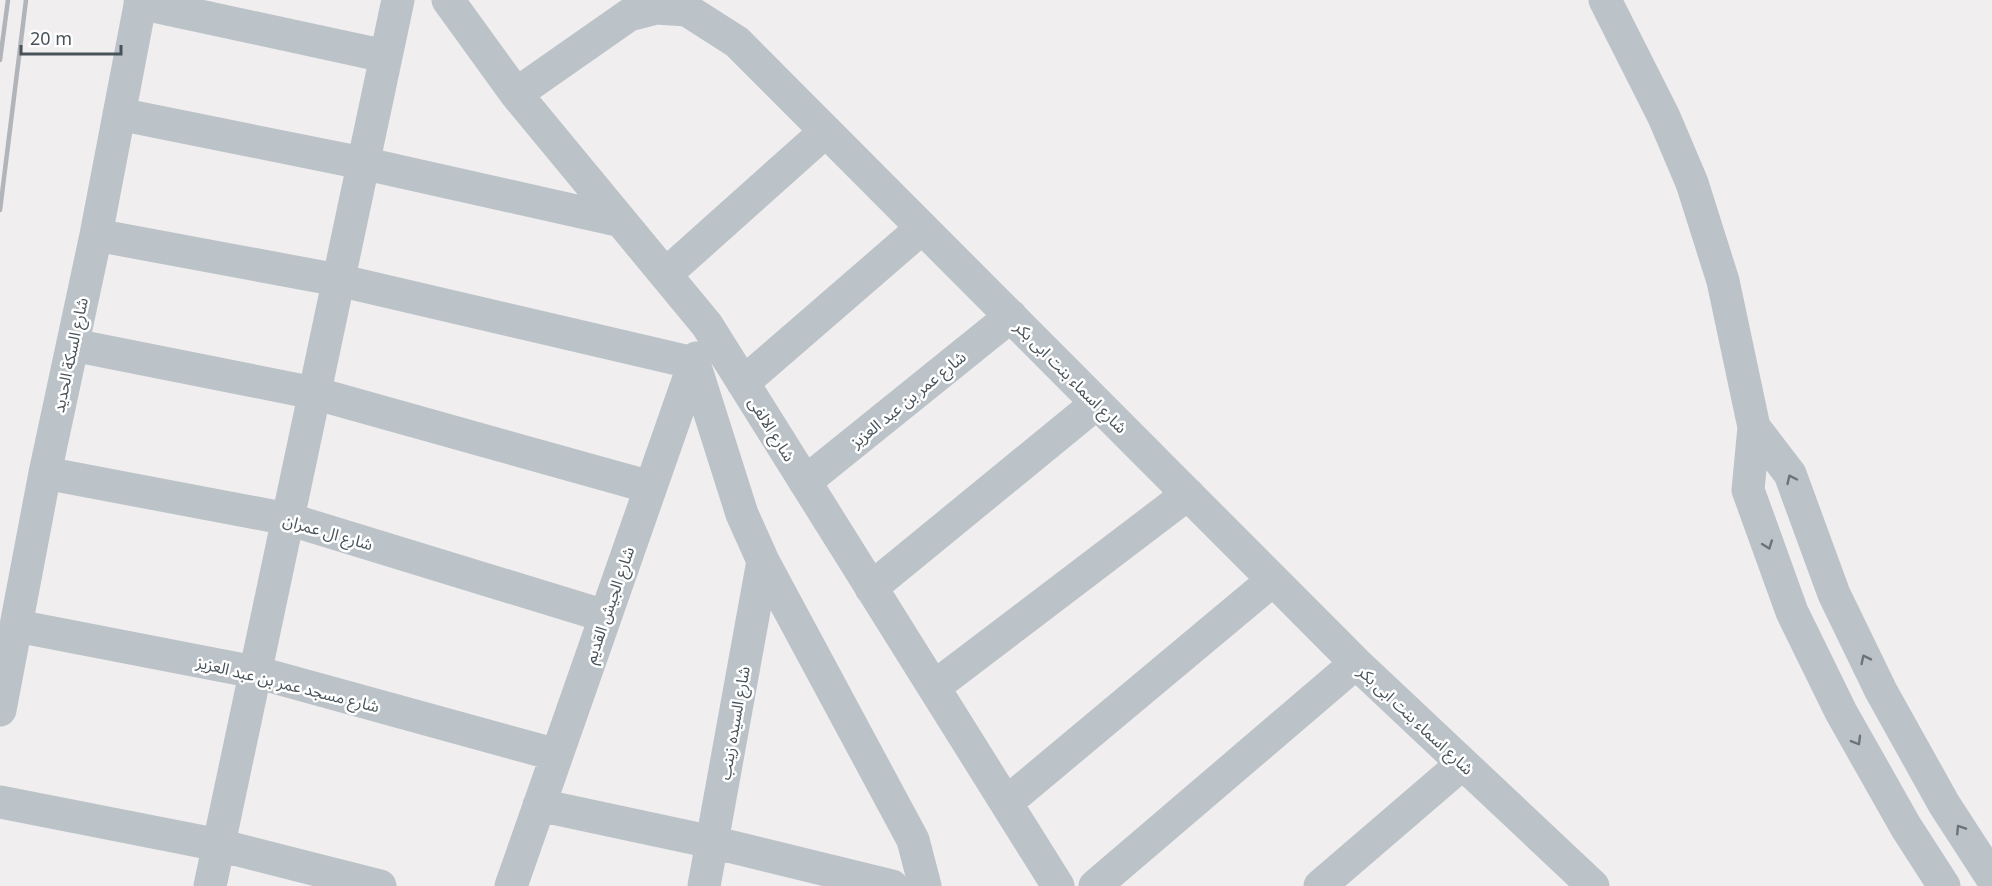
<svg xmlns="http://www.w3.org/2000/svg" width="1992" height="886" viewBox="0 0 1992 886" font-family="'Noto Sans','Noto Sans Arabic',sans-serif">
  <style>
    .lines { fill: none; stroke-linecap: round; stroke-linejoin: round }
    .minor { stroke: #bbc3c9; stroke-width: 33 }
    .rail { stroke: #b1b4b8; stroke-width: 4.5 }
    .oneway { stroke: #6a757b }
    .labels { text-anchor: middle; stroke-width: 5; stroke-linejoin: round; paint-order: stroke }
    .street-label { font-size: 16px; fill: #485359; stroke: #fff }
  </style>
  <rect width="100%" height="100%" fill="#f0eeee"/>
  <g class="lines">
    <path class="minor" d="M448,0l68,94 191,231 351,561
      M1605,0l59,117 28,66 31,98 31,146 -6,63 44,122 49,100 65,115 38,59
      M140,3l245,53
      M516,94l113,-79 27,-7 31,2 50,32 619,621 237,223
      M119,114l243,49 259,58
      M96,235l242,45 356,83 48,151 21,47 150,279 12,46
      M666,274l160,-143
      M73,345l241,48 336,94
      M743,383l179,-155
      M1754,427l36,47 44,120 47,97 63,113 48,74
      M45,473l243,46 317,97
      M805,482l206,-166
      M871,588l226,-185
      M17,626l238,46 302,83
      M934,687l254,-193
      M0,710l45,-237 51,-238 45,-235
      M0,802l219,43 161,41
      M1006,803l267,-223
      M539,805l173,37 180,44
      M210,886l188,-886
      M511,886l185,-528
      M704,886l59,-325
      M1095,886l261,-223
      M1320,886l142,-122"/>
    <path class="rail" d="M0,60l8,-60
      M0,210l26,-210"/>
  </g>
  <defs><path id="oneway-chevron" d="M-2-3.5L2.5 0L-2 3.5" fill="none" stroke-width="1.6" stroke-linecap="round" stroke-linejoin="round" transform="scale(1.5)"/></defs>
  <g class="oneway">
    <use href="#oneway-chevron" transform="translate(1791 479) rotate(-115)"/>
    <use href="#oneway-chevron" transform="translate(1768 545) rotate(70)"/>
    <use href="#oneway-chevron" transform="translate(1865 659) rotate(-116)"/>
    <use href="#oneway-chevron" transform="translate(1857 741) rotate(60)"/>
    <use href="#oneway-chevron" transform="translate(1960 829) rotate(-123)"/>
  </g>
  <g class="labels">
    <g class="street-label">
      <text transform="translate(70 355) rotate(-78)" y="6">شارع السكة الحديد</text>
      <text transform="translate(1071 377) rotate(45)" y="6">شارع اسماء بنت ابى بكر</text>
      <text transform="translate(908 399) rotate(-39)" y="6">شارع عمر بن عبد العزيز</text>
      <text transform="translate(772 429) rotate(58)" y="6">شارع الالفى</text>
      <text transform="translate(328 532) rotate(16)" y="6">شارع ال عمران</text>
      <text transform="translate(609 605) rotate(-71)" y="6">شارع الجيش القديم</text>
      <text transform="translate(288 684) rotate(14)" y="6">شارع مسجد عمر بن عبد العزيز</text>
      <text transform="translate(1416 720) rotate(43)" y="6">شارع اسماء بنت ابى بكر</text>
      <text transform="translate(734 723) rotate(-80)" y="6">شارع السيده زينب</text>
    </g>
  </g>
  <path d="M21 45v9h100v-9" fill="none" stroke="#485359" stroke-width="3"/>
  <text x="30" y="45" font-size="18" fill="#485359" stroke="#ffffff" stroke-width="4.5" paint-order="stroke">20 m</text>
</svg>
